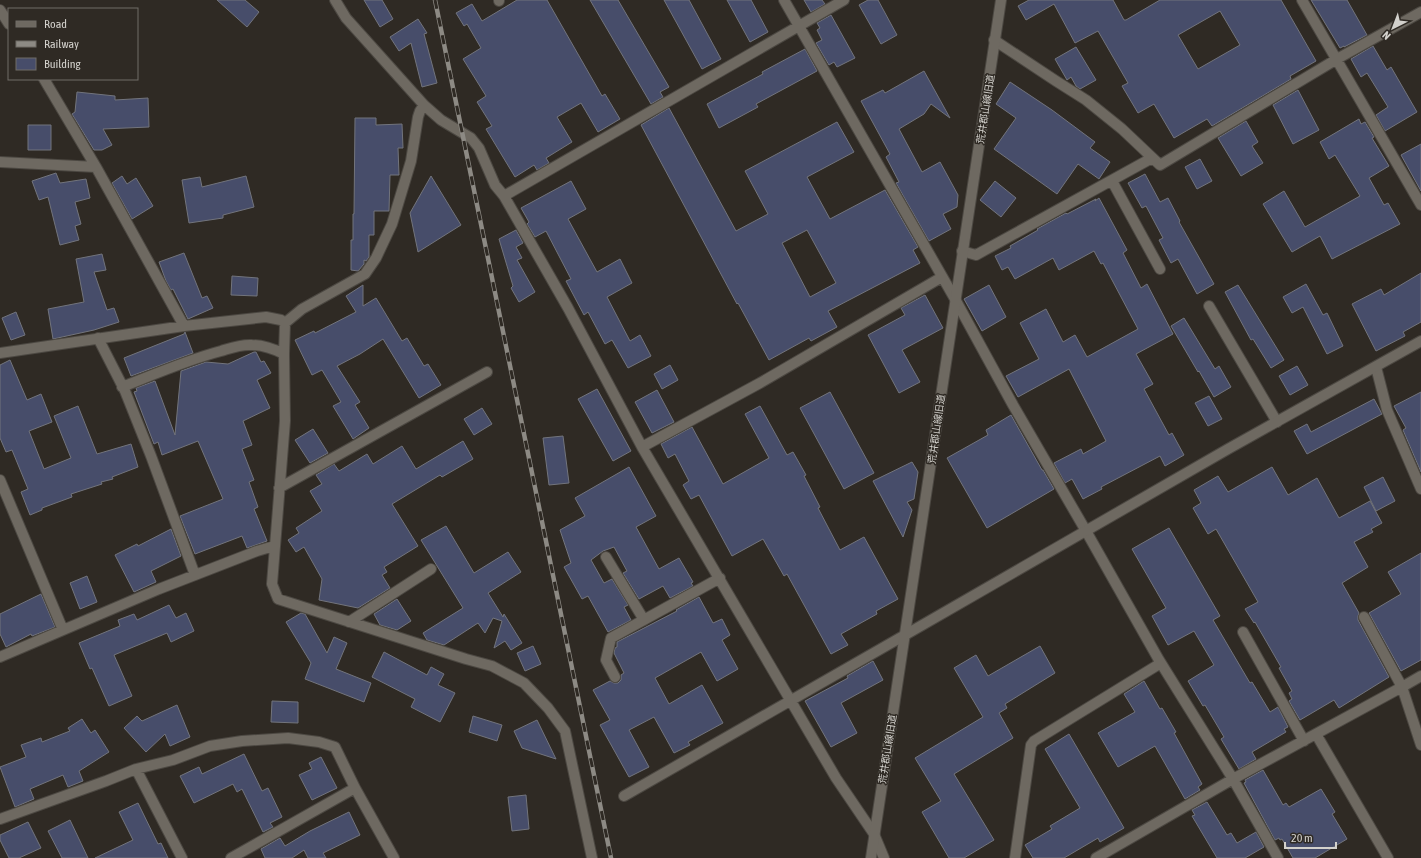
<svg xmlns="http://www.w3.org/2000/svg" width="1421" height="858" viewBox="0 0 1421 858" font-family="'Asap Condensed','Noto Sans JP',sans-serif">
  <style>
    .building { fill: #474d6a; stroke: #72747c; fill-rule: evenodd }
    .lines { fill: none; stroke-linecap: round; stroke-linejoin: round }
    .street-casing { stroke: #4c4842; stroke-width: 12 }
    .secondary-casing { stroke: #4c4842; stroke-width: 12 }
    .street { stroke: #6e6961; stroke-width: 10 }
    .secondary { stroke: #6e6961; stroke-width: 10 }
    .rail-casing { stroke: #8d8a84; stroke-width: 4.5 }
    .rail { stroke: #2f2a24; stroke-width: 3; stroke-dasharray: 9; stroke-linecap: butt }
    .labels { text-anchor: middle; stroke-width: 3; stroke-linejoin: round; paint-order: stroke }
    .street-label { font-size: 10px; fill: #d3d1cc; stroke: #2f2a24 }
  </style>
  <rect width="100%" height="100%" fill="#2f2a24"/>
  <path class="building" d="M217,0h28l14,12 -12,15z
    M364,0h18l11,19 -13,8z
    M517,0h30l55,96 3,-2 15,25 -22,13 -17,-29 -24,14 15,25 -26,16 3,5 -12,7 -3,-5 -19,12 -29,-48 6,-3 -15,-24 9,-6 -23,-37 18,-11 -14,-24 -3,2 -8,-13 16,-9 10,17z
    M590,0h28l51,87 -9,5 3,5 -12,7z
    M664,0h25l32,59 -19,10z
    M727,0h24l17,32 -18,10z
    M804,0h18l3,4 -14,8z
    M868,0h10l19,35 -16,9 -22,-39z
    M1029,0h84l11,20h2l34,-20h121l35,61 -26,15 1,3 -79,47 -5,-7 -33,19 -20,-34 -16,9 -16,-27 6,-3 -30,-52 -23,12 -21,-39 -28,16 -8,-14zM1220,11l20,34 -42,24 -20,-34z
    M1311,0h36l20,35 -23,12v-1l-4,2z
    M831,15l24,43 -18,9 -3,-5 -5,3 -13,-22 6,-3 -5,-10 3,-2 -3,-5z
    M418,19l9,14 -3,1 13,49 -15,4 -11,-44 -12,8 -9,-14z
    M1373,46l14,24 4,-3 26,45 -32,19 -9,-16 12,-8 -21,-34 -6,4 -10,-18z
    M1076,47l20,33 -16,9 -4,-3 -5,-9 -4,3 -12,-21z
    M805,49l12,22 -61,33 2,3 -39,21 -12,-24 56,-30 -1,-2z
    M924,71l26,47 -19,-14 -7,10 -25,15 23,43 18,-10 18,33 -1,12 -14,7 8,15 -22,12 -33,-58 3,-1 -13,-25 4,-3 -29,-53 22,-11 2,3z
    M1010,82l42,28 43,32 -5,6 20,14 -11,17 -21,-15 -21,30 -63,-45 22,-31 -20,-14z
    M1298,90l21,40 -26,14 -20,-39z
    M77,92l38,4v4l33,-2 1,29 -46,2 9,16 -10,5h-8l-22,-36 3,-2z
    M669,108l67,123 32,-17 -23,-43 92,-49 17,30 -47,25 23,42 55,-29 33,57 -5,3 7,13 -92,48 9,16 -26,14 -2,-3 -40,22 -31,-57 -1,1 -96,-179zM807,230l29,53 -26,14 -28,-54z
    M355,118h21v7l26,-1 1,24h-5l1,27h-9l-1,36h-15v24h-5v22l-3,4 -2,-1v4l-6,7 -7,-1v-30h2v-26h1z
    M1359,119l2,5 4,-2 9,15 -2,1 17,28 -20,12 15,27 4,-2 12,21 -68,35 -12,-23 -28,16 -29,-48 21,-13 21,36 55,-31 -25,-41 -6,4 -9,-17z
    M1246,121l12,21 -6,4 11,17 -22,13 -23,-38z
    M28,125h23v25h-23z
    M1421,144v47l-20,-36z
    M1200,159l12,22 -15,8 -12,-22z
    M56,173l4,10 26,-4 4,19 -15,4 6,22 -6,2 4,14 -19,5 -12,-48 -9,3 -7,-19z
    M1145,174l15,28 8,-4 12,23 -1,1 35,62 -17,10 -19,-35 -7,4 -12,-23 4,-2 -17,-32 -4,2 -14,-25z
    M122,176l5,8 9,-6 17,28 -21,13 -20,-36z
    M246,176l8,31 -31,8v3l-34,5 -7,-43 18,-3 2,10z
    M431,176l30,49 -43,27 -8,-39z
    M571,181l15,28 -18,10 29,53 23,-13 12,24 -25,14 23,44 10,-6 11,21 -23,12 -16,-28 -7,4 -17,-32 -4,3 -18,-34 5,-2 -25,-48 -11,6 -8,-13 2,-2 -8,-14z
    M995,181l21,17 -15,19 -21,-17z
    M1099,198l28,52 -4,3 18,35 6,-4 26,50 -37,20 17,30 -9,5 25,46 3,-2 12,22 -19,11 -5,-10 -59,31 1,2 -19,10 -11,-20 -7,4 -11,-20 27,-14 2,5 23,-13 -37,-72 -51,28 -12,-21 33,-17 -19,-36 26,-14 17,33 12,-7 12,22 51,-28 -35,-66 -2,1 -7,-13 -35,19 -6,-12 -38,21 -7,-12 -6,3 -7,-14 16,-8 -1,-2 28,-16 -1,-1 29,-16 1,1 29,-15 -1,2z
    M516,230l7,13 -7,4 6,11 -5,2 18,32 -16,10 -8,-14 2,-2 -14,-47z
    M184,253l18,45 5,-2 6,12 -25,11 -15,-30 -2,1 -5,-9 -7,-19z
    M102,254l4,16 -12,2 13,38 7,-2 5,14 -25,8 -41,9 -5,-30 36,-7 -8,-43z
    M1421,273v49l-18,10 2,4 -29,15 -24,-47 29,-15 3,6z
    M232,276l26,2 -1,18 -26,-1z
    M1306,284l17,31 4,-2 16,33 -16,8 -24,-47 -11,6 -9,-16z
    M363,285v21l13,-8 26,43 5,-3 17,28 4,-2 13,21 -22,13 -36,-59 -23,15 -23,12 23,36 -5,3 14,23 -16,11 -20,-33 8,-4 -19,-32 -10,5 -17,-35 19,-9 1,2 41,-21 -10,-16z
    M989,285l17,32 -24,14 -18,-32z
    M1238,285l46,75 -13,8 -18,-29 -2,1 -26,-48z
    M925,295l18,33 -41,22 18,32 -21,11 -31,-58 37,-20 -4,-7z
    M16,312l9,23 -14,5 -9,-22z
    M1184,318l31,51 4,-3 12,21 -17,10 -15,-26 -1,1 -27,-46z
    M185,332l8,21 -62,23 -7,-18 60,-24z
    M254,352h2l5,10 3,-1 7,12 -14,7 13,28 -27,13 9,24 -10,4 12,31 -5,2 9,25 -4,2 13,32 -20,7 -5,-12 -47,18 -15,-38 43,-17 -25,-58 -36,14 -4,-13 -4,2 -20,-52 3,-1 -1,-3 19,-7 20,54 6,-64 25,-9 22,2z
    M10,360l17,40 14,-6 11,28 -23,9 15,38 27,-11 -17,-42 24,-10 19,48 34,-10 7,23 -26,10 1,2 -12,3 1,2 -31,10 1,3 -30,11v2l-12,5 -9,-23 7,-3 -16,-39 -6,2 -6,-14v-73z
    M670,365l8,15 -16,9 -8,-15z
    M1297,366l11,19 -18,10 -11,-19z
    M597,389l34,62 -18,10 -35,-62z
    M657,390l17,32 -22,11 -17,-31z
    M830,392l44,81 -30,16 -44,-81z
    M1421,392v80l-18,-42 3,-2 -12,-22z
    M1209,396l13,23 -14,7 -13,-23z
    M1374,399l8,15 -75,40 -13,-23 13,-7 4,8z
    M760,406l27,49 6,-3 13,23 -2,1 16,31 -2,1 22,42 24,-13 34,62 -22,12 1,3 -36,20 7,11 -17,9 -44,-80 -3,2 -21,-37 -31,17 -33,-61 -8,4 -8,-14 6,-4 -14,-27 -7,4 -7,-14 31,-17 31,57 46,-26 -24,-44z
    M482,408l10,16 -18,11 -10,-16z
    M1011,415l31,55h1l11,19 -67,39 -40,-70 41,-23 -2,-5z
    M313,429l15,24 -18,10 -15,-23z
    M563,436l6,47 -20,2 -6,-47z
    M463,441l10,18 -31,18 -2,-2 -48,29 26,42 -34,21 3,5 -5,3 8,13 -32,20 -39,-8 3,-21 -18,-32 -8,5 -8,-12 11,-7 -3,-5 26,-17 -12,-20 12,-7 -6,-9 18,-11 5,7 28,-17 6,10 29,-18 14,23z
    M912,462l6,10 -4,27 -7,3 5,8 -9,27 -30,-56z
    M629,467l27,49 -20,11 23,42 20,-11 14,24 -2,1 2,3 -23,12 -7,-12 -24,13 -16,-26 4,-2 -13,-24 -11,4 -12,9 13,23 8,-4 16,26 -4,2 7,13 -23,12 -20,-36 -6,3 -18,-32 7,-4 -11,-33 25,-14 -10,-18z
    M1272,467l16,28 29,-17 22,40 31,-17 12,22 -11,6 2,3 -19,10 14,25 -26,16 17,30 -1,3v4l31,57 -50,31 -5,-8 -34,20 -11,-19 3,-2 -3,-6 3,-2 -13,-23 2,-1 -26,-45 -1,1 -9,-14 13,-7 -42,-73 -8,5 -15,-26 8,-5 -7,-13 24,-14 10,16z
    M1383,477l12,24 -19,10 -12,-24z
    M446,526l28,47 34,-21 13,20 -33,21 15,24 1,-3 18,29 -11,7 -6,-9 -11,7 8,-27 -9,-3 -8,15 -7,-10 -34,22 -17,-5 -4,-7 40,-25 -42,-68z
    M1169,528l51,88 -7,4 37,63 2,-1 18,30 8,-5 10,20 -4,2 2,3 -34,20 4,7 -17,10 -18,-30 3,-2 -19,-32 -2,1 -15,-25 26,-16 -20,-34 -26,14 -16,-29 14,-8 -34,-59z
    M171,529l10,27 -30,15 5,11 -22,10 -19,-37 22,-11 1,2z
    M1421,553v107l-20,11 -32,-58 32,-19 -13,-22z
    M87,576l10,26 -17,7 -10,-26z
    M41,594l14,33 -23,9 -1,-2 -25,13 -6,-13v-20z
    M699,597l14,26 9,-4 8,16 -8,5 16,29 -21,12 -16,-29 -46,26 14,26 33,-19 21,38 -35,19 2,3 -16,8 -20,-36 -25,13 20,37 -20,10 -29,-52 10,-5 -17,-30 17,-9 4,2h4l3,-3v-5l3,-2 -10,-20 1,-5 2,-1v-5l60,-31 -1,-1z
    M397,599l14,22 -14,9 -17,-5 -6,-11z
    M169,605l7,13 10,-5 8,18 -23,11 -4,-9 -53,22 18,41 -23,10 -17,-38 -2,1 -11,-26 41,-17 -2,-6 16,-6 3,6z
    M301,613l4,1 22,39 7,-16 13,6 -11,26 35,14 -7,19 -59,-23 6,-16 -25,-41z
    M533,646l8,18 -16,7 -8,-18z
    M1040,646l15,27 -50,31 2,4 -8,5 14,25 -59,36 40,66 -30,18h-15l-27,-46 19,-11 -26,-43 68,-41 -29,-49 22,-13 12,21z
    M384,652l43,23 4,-8 13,7 -6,11 17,8 -15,29 -29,-15 4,-8 -43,-22z
    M873,661l10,19 -42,23 16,30 -26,14 -26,-46 43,-23 -1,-2z
    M1144,681l16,28 2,-1 14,24 -2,1 28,51 -4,3 2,3 -15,9 -30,-53 -37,21 -20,-34 37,-21 -11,-18z
    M272,701l26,1v21l-27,-1z
    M177,705l13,32 -20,9 -5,-12 -19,18 -22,-24 13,-12 5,5z
    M473,716l29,9 -5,16 -28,-9z
    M82,719l9,14 4,-3 14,22 -30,19 4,10 -15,6 -5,-12 -33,14 4,10 -19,8 -15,-40 26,-10 -5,-12 20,-7 1,4 28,-11 -2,-3z
    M537,720l19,39 -34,-11 -8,-17z
    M1069,734l55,94 -24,14 -2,-4 -34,20h-31l-8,-13 27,-16 -2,-3 30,-18 -35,-59z
    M244,754l18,37 6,-3 14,29 -12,6 3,4 -10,5 -21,-43 -5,3 -4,-8 -39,19 -14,-27 19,-9 3,7z
    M321,757l16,31 -25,12 -13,-25 13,-6 -3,-6z
    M1263,770l20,35 3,-2 3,4 32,-18 14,23 -3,2 15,25 -32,19h-22l-11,-19 -2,1 -1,-2 -4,2 -31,-57 2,-1 -1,-2z
    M526,795l3,34 -17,2 -4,-34z
    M1207,802l20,33 4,-2 6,10 19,-11 8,15 -19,11h-28l-25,-42 3,-1 -3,-5z
    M138,803l20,41 3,-1 7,15h-73l38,-18 -14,-28z
    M349,812l11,23 -37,18 3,5h-18l-4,-8 -12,8h-27l-4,-9 19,-11 5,8 25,-15z
    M70,820l18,38h-26l-14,-27z
    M28,822l13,26 -22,10h-10l-9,-18v-5z"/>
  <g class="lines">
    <defs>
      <path id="street" d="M335,0l11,18 78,87 17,15 30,18 8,10 16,37 9,11 64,112 74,139 194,331 38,56 10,24
        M499,0v1
        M784,0l171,299 58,106 73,126 73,129 74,119 45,79
        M1302,0l119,205
        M0,10l9,14
        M994,40l62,41 30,19 36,29 38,36 177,-106 84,-47
        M44,79l52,88 88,159
        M424,105l-4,6 -2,6 -7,44 -19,63 -16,34 -11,16 -63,35 -17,14 -1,31 1,67 -13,163 6,15 188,60 26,7 32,17 24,25 17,23 27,127
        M0,162l96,5
        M1112,181l48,88
        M504,196l340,-196
        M962,251l14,4 176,-97
        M1209,306l68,116
        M98,338l27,53 26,65 44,119
        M0,353l184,-27 82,-9 15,3 4,3
        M1376,367l11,43 34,79
        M122,387c33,-13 65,-27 99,-36 10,-3 20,-7 31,-6 11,0 22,4 32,9
        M642,447l118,-64 182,-106
        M0,480l63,150
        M279,488l208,-116
        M606,557l38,63
        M1364,617l38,70 19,58
        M349,622l82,-53
        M1243,632l61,109
        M0,657l159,-68 98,-38 17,-5
        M615,677l-9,-17 5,-22 109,-60
        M1316,734l72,124
        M136,769l46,89
        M624,796l281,-161
        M0,819l106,-38 30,-12 37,-9 37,-14 32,-5 46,-3 31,4 16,5 20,41 39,70
        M231,858l124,-70
        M1015,858l16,-113 3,-4 127,-78
        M1096,858l137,-79 169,-92 19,-11"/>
      <path id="secondary" d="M905,635l323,-186 193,-108
        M871,858l130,-858"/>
    </defs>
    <use href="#street" class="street-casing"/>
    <use href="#secondary" class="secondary-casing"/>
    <use href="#street" class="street"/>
    <use href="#secondary" class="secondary"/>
    <defs>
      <path id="rail" d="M435,0l176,858"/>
    </defs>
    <use href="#rail" class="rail-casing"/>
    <use href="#rail" class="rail"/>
  </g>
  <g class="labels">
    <g class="street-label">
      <text transform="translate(985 109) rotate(-81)" y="4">荒井郡山線旧道</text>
      <text transform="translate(936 429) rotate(-82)" y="4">荒井郡山線旧道</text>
      <text transform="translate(887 749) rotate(-81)" y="4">荒井郡山線旧道</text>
    </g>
  </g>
  <rect x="8" y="8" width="130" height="72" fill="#2f2a24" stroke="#716d67"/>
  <rect x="16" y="21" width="20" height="6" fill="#6e6961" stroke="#716d67"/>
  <text x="44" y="28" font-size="12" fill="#d3d1cc">Road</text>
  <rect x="16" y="41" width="20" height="6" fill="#8d8a84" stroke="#716d67"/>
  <text x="44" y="48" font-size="12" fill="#d3d1cc">Railway</text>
  <rect x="16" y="58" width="20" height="12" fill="#474d6a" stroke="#716d67"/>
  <text x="44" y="68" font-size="12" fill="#d3d1cc">Building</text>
  <g transform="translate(1393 28) rotate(222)" stroke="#2f2a24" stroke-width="3" paint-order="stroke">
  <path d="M0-3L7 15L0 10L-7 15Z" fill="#d3d1cc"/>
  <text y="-6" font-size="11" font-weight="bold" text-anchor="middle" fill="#d3d1cc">N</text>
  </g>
  <path d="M1285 842v6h51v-6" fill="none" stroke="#d3d1cc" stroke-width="2"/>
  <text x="1291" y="842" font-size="12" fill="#d3d1cc" stroke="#2f2a24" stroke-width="3" paint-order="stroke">20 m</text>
</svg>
